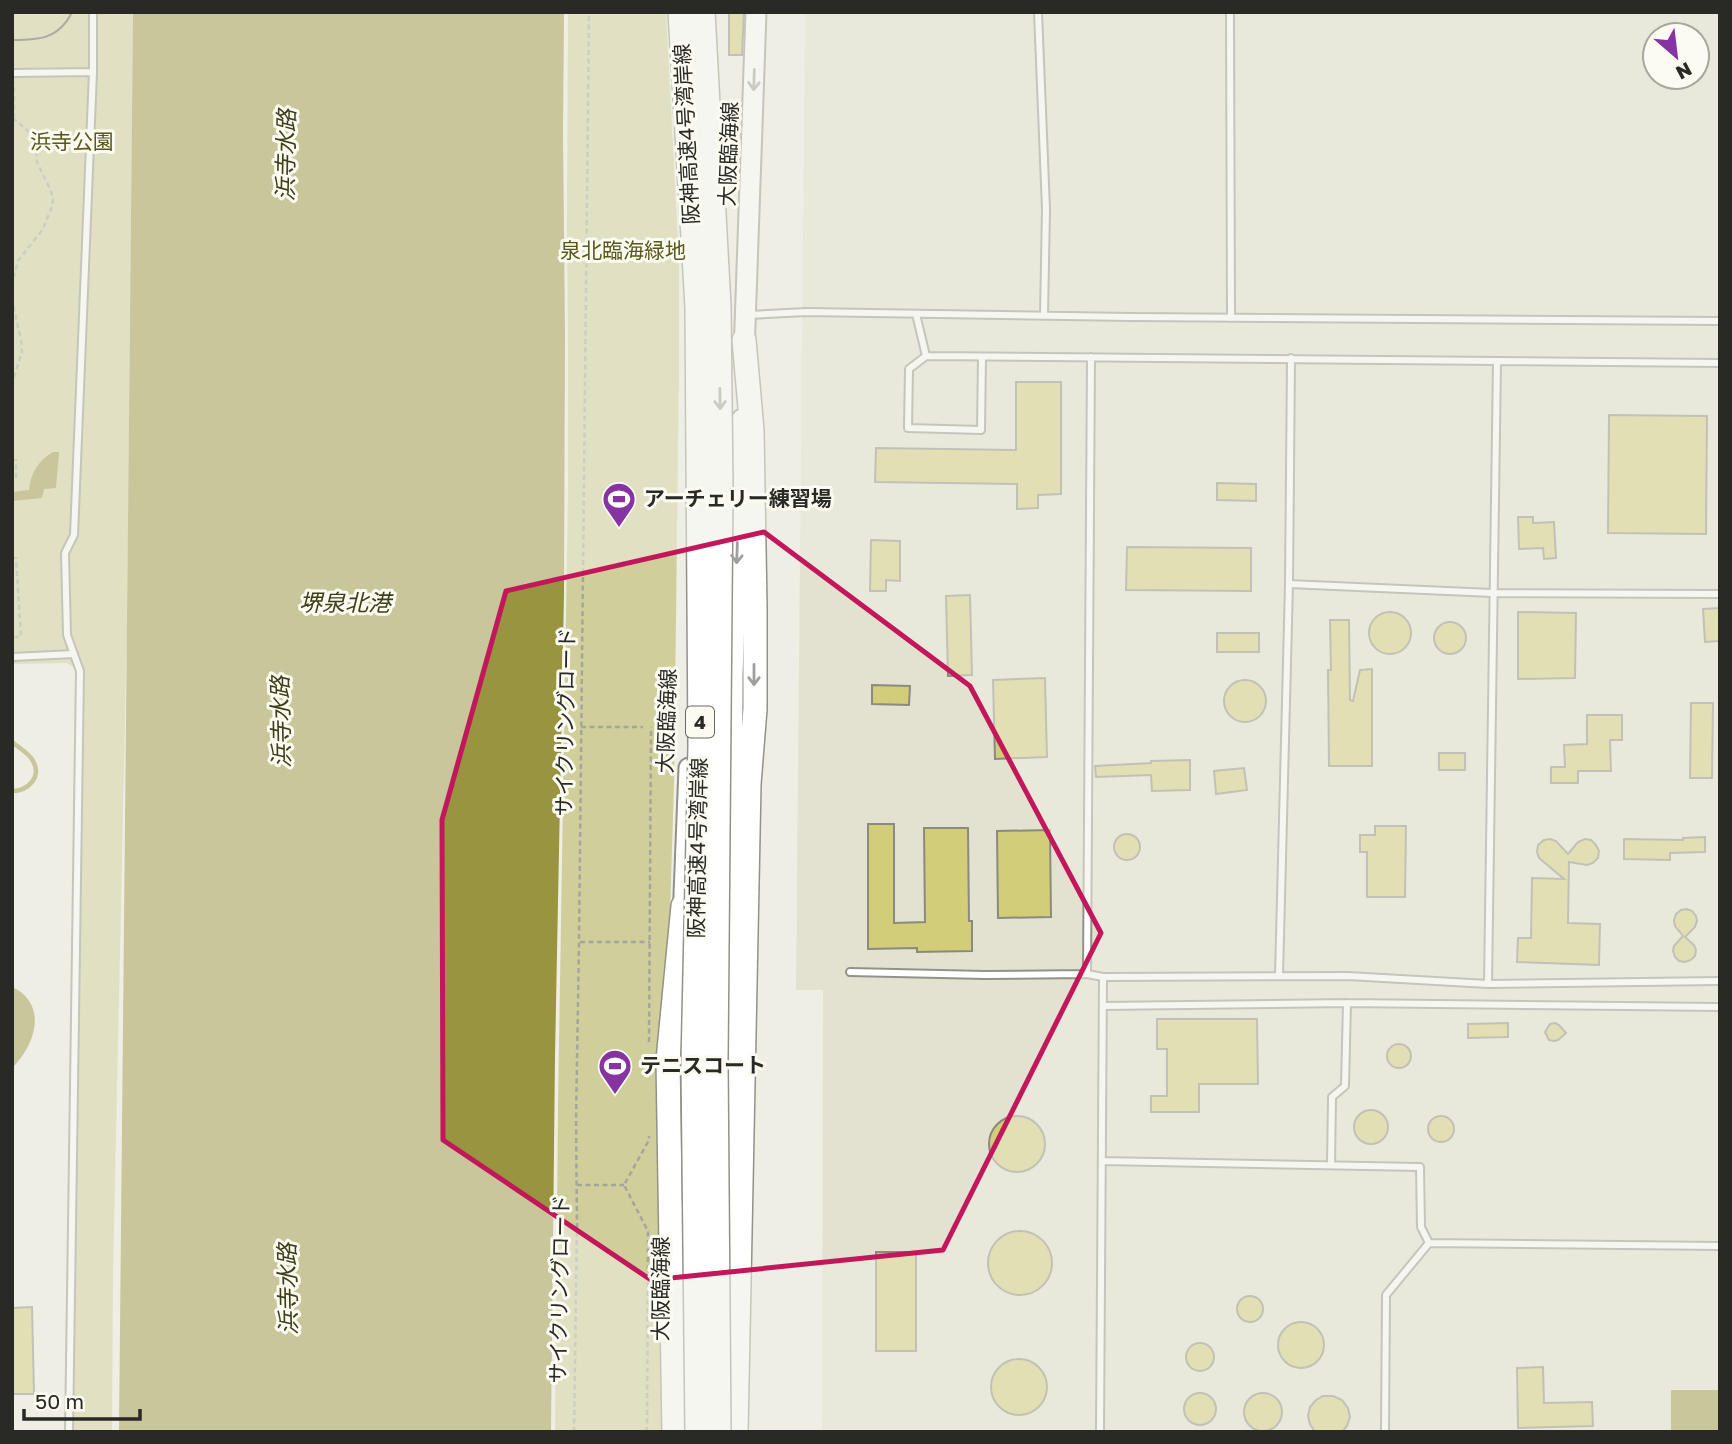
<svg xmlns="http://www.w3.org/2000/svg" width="1732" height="1444" viewBox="0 0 1732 1444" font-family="'Golos Text','Noto Sans JP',sans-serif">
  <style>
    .built { fill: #e3e2d1; fill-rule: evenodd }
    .green { fill: #d0ce9b }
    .water { fill: #999440 }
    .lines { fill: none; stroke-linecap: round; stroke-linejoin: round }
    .stream { stroke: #999440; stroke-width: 4.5 }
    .building { fill: #d1cd78; stroke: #8a8a81; stroke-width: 2 }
    .lane-casing { stroke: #929289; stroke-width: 10 }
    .primary-casing { stroke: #929289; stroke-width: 23 }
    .highway-casing { stroke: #929289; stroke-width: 26 }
    .path { stroke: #a5a59d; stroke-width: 2.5; stroke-dasharray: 5 3.5; stroke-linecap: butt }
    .lane { stroke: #fff; stroke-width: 6 }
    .primary { stroke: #fff; stroke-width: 19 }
    .highway { stroke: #fff; stroke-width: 23 }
    .tram { stroke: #5a5a54; stroke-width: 2 }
    .highway-bridge-casing { stroke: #929289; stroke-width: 26; stroke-linecap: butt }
    .highway-bridge { stroke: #fff; stroke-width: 23 }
    .oneway { stroke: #9f9f9d }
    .marked { fill: none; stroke: #c2185b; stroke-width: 5; stroke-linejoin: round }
    .labels { text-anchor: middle; stroke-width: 6; stroke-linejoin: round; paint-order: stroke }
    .shield { fill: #fbfbf2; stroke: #686862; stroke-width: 2 }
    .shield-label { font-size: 19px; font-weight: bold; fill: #292925 }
    .street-label { font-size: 21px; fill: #292925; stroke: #fbfbf2 }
    .park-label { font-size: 21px; fill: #5b5719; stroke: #fbfbf2 }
    .poi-label { font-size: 21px; font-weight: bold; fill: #292925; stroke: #fbfbf2; text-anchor: start }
    .water-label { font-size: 23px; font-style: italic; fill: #403e19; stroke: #fbfbf2 }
  </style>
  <rect width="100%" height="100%" fill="#eeeee4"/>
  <path class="built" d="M805,12h915v1420h-898l1,-442h-27zM1655,35h42v42h-42z"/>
  <path class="green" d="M12,12h121l-6,615 -14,647 -1,158h-43l11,-761 -13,-8 -55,1z
    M568,12h98l13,247v113l-5,411 -4,131 -12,153 6,365h-109l3,-326 10,-613v-149l-1,-122z"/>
  <path class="water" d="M133,12h431l-1,120 2,205 -1,257 -9,462 -4,376h-432z
    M53,452h6l-3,36 -12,1 -2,9 -30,3v-9l17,-2c1,-16 10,-30 24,-38z
    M12,987c37,17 23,59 0,81z
    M1671,1390h49v42h-49z"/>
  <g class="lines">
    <path class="stream" d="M12,742c7,6 17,11 21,19 9,16 -5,30 -21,30"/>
  </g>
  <path class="building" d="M729,12h15l-2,43h-13z
    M1016,382h45v112l-23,1v13l-21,1v-25l-142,-2 1,-34 140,2z
    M1609,415l98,1 -1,118 -98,-1z
    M1217,483l39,1v17l-39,-1z
    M1518,517h15v6l21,-1 2,36 -12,1 -1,-11 -24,1z
    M871,540l29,1v40l-14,-1v11h-16z
    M1127,547l124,1v43l-125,-1z
    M970,595l2,80 -24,1 -2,-80z
    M1720,608v33l-15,1 -2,-33z
    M1518,612l58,1 -1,65 -57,1z
    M1369 633a21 21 0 1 1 42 0a21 21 0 1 1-42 0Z
    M1330,620h19l1,80 3,1 7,-31 12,-1v97h-43l-1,-96h3z
    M1434 638a16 16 0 1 1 32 0a16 16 0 1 1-32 0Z
    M1217,633h42v19h-42z
    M1045,678l2,79 -52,2 -2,-79z
    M1224 701a21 21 0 1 1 42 0a21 21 0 1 1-42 0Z
    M872,685l38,1 -1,19 -37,-1z
    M1691,703h22l-1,75h-22z
    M1587,715h35v25h-12l1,31h-33v12h-27v-16h14l-1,-22 23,-1z
    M1439,753h26v17h-26z
    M1190,760v30l-38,1 -1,-16 -55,2 -1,-11 56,-3v-2z
    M1244,768l3,22 -31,4 -2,-23z
    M868,824h26v99l31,-1 -1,-94h44l1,93h3v30l-55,1v-4l-49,1z
    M1375,826h31l-1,71h-38v-45h-7v-17h15z
    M1050,830l1,87 -53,1 -1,-87z
    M1114 847a13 13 0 1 1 26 0a13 13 0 1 1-26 0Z
    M1705,837v15l-35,1v7l-46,-1v-20l59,1v-2z
    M1550,839l6,2 12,13 10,-12 7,-3 6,1 5,5 3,6 -1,7 -5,5 -6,2 -18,-3 -1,61 32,1 -1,41 -82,-3 1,-24h13l1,-60 32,1 -25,-21 -2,-6 1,-7 6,-5z
    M1687,909l5,2 4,5 1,5 -2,6 -10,10 9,8 2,5 -1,6 -4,4 -6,2 -6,-1 -4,-4 -2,-6 1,-5 9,-10 -8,-10 -1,-6 2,-6 5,-4z
    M1157,1019h100l1,65h-59v28h-48v-16h16v-47h-10z
    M1508,1023v14l-40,1v-14z
    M1555,1023l4,2 7,8 -8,7 -4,1 -5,-1 -4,-8 5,-8z
    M1387 1056a12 12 0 1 1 24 0a12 12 0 1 1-24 0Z
    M1354 1127a17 17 0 1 1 34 0a17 17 0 1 1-34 0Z
    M1428 1129a13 13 0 1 1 26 0a13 13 0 1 1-26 0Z
    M989 1144a28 28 0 1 1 56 0a28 28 0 1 1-56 0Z
    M988 1263a32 32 0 1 1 64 0a32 32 0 1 1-64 0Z
    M876,1252h40v99h-40z
    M1237 1309a13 13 0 1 1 26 0a13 13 0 1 1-26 0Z
    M32,1307l2,87h-22v-86z
    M1278 1345a23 23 0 1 1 46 0a23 23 0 1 1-46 0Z
    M1186 1357a14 14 0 1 1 28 0a14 14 0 1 1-28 0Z
    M991 1387a28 28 0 1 1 56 0a28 28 0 1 1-56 0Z
    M1543,1367l1,36 48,-1 1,24 -75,2 -1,-60z
    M1244 1412a19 19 0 1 1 38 0a19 19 0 1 1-38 0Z
    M1184 1409a16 16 0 1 1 32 0a16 16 0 1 1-32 0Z
    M1323,1396h10l9,4 6,8 2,9 -3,9 -5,6h-27l-5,-8 -2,-8 2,-9 6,-7z"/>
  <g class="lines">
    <defs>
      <path id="lane" d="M1038,12l8,197 -2,107
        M1230,12l1,306
        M12,73l81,-1
        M916,314l10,42 794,7
        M748,315l58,-3 325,5 589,4
        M926,356l-17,13 -1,59 73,2 1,-73
        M1289,584l203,9 228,1
        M12,657l62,-3
        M850,972l135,3 102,-1 16,3 245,-1 140,8 232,-3
        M1087,974l4,-617
        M1279,976l10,-392 2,-226
        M1488,984l9,-622
        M1103,1006l244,-3 373,4
        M1102,1161l318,6 1,60 8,16
        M1331,1165l1,-68 13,-11 2,-83
        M69,1432l11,-761 -13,-36 -2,-82 9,-18 19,-463v-60
        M1100,1432l3,-455
        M1385,1432l1,-137 43,-52 291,3"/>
      <path id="primary" d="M744,354l12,-342
        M683,920l6,-152
        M730,1201l3,-526 9,-256
        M683,1212l2,219"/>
      <path id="highway" d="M674,1432l-6,-372 15,-154
        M736,1432l13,-648 6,-75v-102l-3,-177 -8,-90"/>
    </defs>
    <use href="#lane" class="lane-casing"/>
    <use href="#primary" class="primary-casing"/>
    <use href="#highway" class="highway-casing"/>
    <path class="path" d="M14,118v-35
      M12,119l5,2 14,13 5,14 1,14 14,29 2,9 -2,9 -8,20 -25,32 -6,23 1,21 8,34 1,13 -10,31
      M12,460h4v18h-4
      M12,506v18
      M12,558h4l5,79h-9
      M581,727h62
      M580,942h70
      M649,1042l2,-315
      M577,1185h47
      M574,1432l3,-209 -1,-101 3,-180 10,-930
      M647,1432l1,-201 -24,-46 25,-45v-4"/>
    <use href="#lane" class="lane"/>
    <use href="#primary" class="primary"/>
    <use href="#highway" class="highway"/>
    <path class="tram" d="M12,40c27,0 47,-1 60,-28"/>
    <defs>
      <path id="highway-bridge" d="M680,12l17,295 3,440 -7,316 4,369
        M703,12l16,294 2,183 -5,572 3,371"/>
    </defs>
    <use href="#highway-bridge" class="highway-bridge-casing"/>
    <use href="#highway-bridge" class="highway-bridge"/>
  </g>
  <defs><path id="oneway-shaft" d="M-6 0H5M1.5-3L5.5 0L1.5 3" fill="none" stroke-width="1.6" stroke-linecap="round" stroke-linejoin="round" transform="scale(1.75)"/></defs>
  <g class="oneway">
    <use href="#oneway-shaft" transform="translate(754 80) rotate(92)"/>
    <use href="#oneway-shaft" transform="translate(720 399) rotate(89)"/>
    <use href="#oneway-shaft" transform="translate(737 553) rotate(92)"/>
    <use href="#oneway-shaft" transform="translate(754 675) rotate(90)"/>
  </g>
  <path d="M0 0H1732V1444H0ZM764,532l206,154 131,247 -158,317 -292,30 -208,-140 -1,-320 64,-229z" fill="#eeeee4" fill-opacity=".55" fill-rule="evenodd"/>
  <path class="marked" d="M764,532l206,154 131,247 -158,317 -292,30 -208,-140 -1,-320 64,-229z"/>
  <defs>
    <symbol id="stadium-pin" viewBox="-11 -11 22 30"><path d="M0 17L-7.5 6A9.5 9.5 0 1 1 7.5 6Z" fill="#8734a3" stroke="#fbfbf2"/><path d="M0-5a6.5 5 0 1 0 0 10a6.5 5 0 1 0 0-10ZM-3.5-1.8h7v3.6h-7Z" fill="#fff"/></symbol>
  </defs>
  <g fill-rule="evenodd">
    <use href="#stadium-pin" x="600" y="480" width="38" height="52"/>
    <use href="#stadium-pin" x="596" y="1047" width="38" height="52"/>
  </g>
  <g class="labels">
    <rect class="shield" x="686" y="706.5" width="28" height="31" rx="5"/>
    <g class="shield-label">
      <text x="700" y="729">4</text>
    </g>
    <g class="street-label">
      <text transform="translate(687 134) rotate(-93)" y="7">阪神高速4号湾岸線</text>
      <text transform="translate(729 154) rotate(-88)" y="7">大阪臨海線</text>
      <text transform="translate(667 721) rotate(-88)" y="7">大阪臨海線</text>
      <text transform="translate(566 722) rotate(-89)" y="7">サイクリングロード</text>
      <text transform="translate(698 848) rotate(-89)" y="7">阪神高速4号湾岸線</text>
      <text transform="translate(560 1289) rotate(-89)" y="7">サイクリングロード</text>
      <text transform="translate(661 1289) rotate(-90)" y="7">大阪臨海線</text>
    </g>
    <g class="park-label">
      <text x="72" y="149">浜寺公園</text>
      <text x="623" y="258">泉北臨海緑地</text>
    </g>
    <g class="poi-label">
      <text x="644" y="506">アーチェリー練習場</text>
      <text x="640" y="1073">テニスコート</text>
    </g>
    <g class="water-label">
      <text transform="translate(286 155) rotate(-89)" y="8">浜寺水路</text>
      <text x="345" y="611">堺泉北港</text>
      <text transform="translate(281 722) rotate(-91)" y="8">浜寺水路</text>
      <text transform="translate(288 1289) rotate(-91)" y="8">浜寺水路</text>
    </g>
  </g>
  <rect width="1732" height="1444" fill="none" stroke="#292925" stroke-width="28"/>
  <g transform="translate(1676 56) rotate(152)"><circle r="33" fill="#fbfbf2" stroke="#a7a7a0" stroke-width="2"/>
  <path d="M0-5L12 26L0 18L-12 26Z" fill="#8734a3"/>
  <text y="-10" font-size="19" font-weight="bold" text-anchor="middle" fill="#292925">N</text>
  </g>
  <path d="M24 1409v10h116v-10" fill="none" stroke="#292925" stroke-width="3.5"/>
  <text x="35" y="1409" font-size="21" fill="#292925" stroke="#fbfbf2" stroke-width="5" paint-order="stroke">50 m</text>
</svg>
